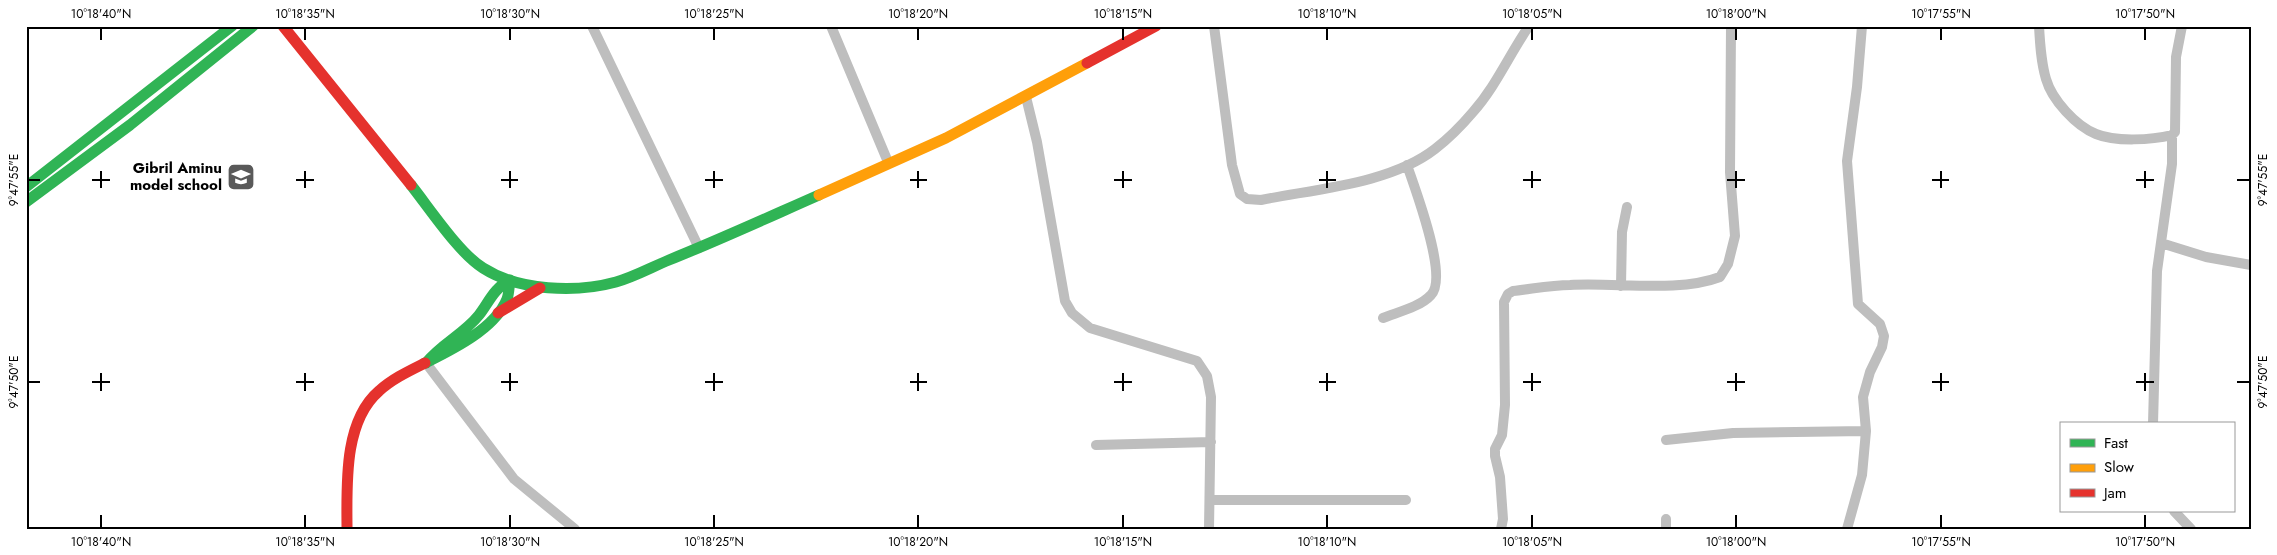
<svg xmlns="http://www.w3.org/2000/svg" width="2277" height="555" viewBox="0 0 2277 555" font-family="Jost,sans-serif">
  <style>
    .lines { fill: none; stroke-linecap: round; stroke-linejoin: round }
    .street { stroke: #bebebe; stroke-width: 10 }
    .fast { stroke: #30b455; stroke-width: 11 }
    .slow { stroke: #ff9f0a; stroke-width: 11 }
    .jam { stroke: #e5322d; stroke-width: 11 }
    .ticks { fill: none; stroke: #000; stroke-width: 2 }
    .labels { text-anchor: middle; stroke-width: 4; stroke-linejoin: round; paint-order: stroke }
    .poi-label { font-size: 15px; font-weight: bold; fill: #000; stroke: #fff; text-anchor: end }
    .neatline { fill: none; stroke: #000; stroke-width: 2 }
    .ticks-label { font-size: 12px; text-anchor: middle; fill: #000 }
  </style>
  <rect width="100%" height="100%" fill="#fff"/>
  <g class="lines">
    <path class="street" d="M592,26l107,222
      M831,26l57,136
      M1214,26l18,139 8,29 7,5 14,1c54,-11 129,-16 174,-51 13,-10 27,-24 38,-37 23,-26 36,-57 56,-86
      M2039,26c1,18 2,36 7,53 6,21 30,47 50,55 19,8 56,6 76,1l3,-3 1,-75 6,-31
      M1026,97l11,45 28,159 7,12 18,15 107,33 10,15 4,21 -2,132
      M2161,243l45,14 45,8
      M1621,286l1,-54 5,-25
      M1383,318c15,-6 37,-11 48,-23 18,-18 -16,-106 -24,-130
      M426,363l88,116 61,50
      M2153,424l4,-153 15,-107v-29
      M1666,440l67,-7 133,-2
      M1096,445l115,-3
      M1210,500h196
      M2174,511l17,18
      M1666,519v10
      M1501,529l2,-10 -3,-42 -5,-21v-7l7,-14 3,-30 -1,-103 4,-8 5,-3c19,-2 38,-6 57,-6 45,-3 108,8 150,-8l8,-13 7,-28 -5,-64 1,-146
      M1847,529l15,-54 4,-44 -3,-34 7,-25 12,-25 2,-11 -4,-12 -22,-20 -11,-143 10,-74 5,-61"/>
    <path class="fast" d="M411,185c19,24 48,68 72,83 36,23 93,25 133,14 18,-5 36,-15 53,-22 50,-20 100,-43 150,-65
      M26,187l206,-161
      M26,202l104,-77 123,-99
      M425,363c26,-13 70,-34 82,-64 2,-5 2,-13 3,-19 -16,8 -21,22 -31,35 -15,19 -38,29 -53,48"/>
    <path class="slow" d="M819,195l127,-57 141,-75"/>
    <path class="jam" d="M283,26l128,159
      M1087,63l69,-37
      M498,313l42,-25
      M347,529c0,-43 -4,-107 32,-138 13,-12 30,-20 46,-28"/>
  </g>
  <path class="ticks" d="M101,28v12M305,28v12M510,28v12M714,28v12M918,28v12M1123,28v12M1327,28v12M1532,28v12M1736,28v12M1941,28v12M2145,28v12M101,171v17M305,171v17M510,171v17M714,171v17M918,171v17M1123,171v17M1327,171v17M1532,171v17M1736,171v17M1941,171v17M2145,171v17M28,180h12M92,180h18M296,180h18M501,180h17M705,180h18M910,180h17M1114,180h18M1319,180h17M1523,180h18M1727,180h18M1932,180h17M2136,180h18M2237,180h13M101,373v18M305,373v18M510,373v18M714,373v18M918,373v18M1123,373v18M1327,373v18M1532,373v18M1736,373v18M1941,373v18M2145,373v18M28,382h12M92,382h18M296,382h18M501,382h17M705,382h18M910,382h17M1114,382h18M1319,382h17M1523,382h18M1727,382h18M1932,382h17M2136,382h18M2237,382h13M101,515v13M305,515v13M510,515v13M714,515v13M918,515v13M1123,515v13M1327,515v13M1532,515v13M1736,515v13M1941,515v13M2145,515v13"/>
  <defs>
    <symbol id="school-square" viewBox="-11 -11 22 22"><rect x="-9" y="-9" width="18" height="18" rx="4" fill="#595959" stroke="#fff"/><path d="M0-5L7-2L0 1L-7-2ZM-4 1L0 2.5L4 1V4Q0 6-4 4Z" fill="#fff"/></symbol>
  </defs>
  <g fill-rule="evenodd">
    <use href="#school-square" x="225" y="161" width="32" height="32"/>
  </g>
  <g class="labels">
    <g class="poi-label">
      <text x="222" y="173">Gibril Aminu<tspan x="222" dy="17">model school</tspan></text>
    </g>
  </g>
  <rect width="2277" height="555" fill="none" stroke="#ffffff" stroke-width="55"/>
  <rect x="2060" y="422" width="175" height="90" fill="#ffffff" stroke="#999999"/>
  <rect x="2070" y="439" width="25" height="8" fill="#30b455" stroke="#999999"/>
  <text x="2104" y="448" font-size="15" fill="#000000">Fast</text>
  <rect x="2070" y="464" width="25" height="8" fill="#ff9f0a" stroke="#999999"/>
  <text x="2104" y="472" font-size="15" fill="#000000">Slow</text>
  <rect x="2070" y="489" width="25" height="8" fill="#e5322d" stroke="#999999"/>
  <text x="2104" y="498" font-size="15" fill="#000000">Jam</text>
  <rect x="28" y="28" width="2222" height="500" class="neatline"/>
  <g class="ticks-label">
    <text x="101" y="18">10°18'40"N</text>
    <text x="305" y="18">10°18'35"N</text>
    <text x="510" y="18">10°18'30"N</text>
    <text x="714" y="18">10°18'25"N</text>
    <text x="918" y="18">10°18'20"N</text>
    <text x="1123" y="18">10°18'15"N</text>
    <text x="1327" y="18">10°18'10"N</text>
    <text x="1532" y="18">10°18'05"N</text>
    <text x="1736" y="18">10°18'00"N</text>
    <text x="1941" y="18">10°17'55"N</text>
    <text x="2145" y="18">10°17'50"N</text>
    <text transform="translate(2263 180) rotate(-90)" y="4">9°47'55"E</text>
    <text transform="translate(14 180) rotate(-90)" y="4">9°47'55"E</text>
    <text transform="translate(2263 382) rotate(-90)" y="4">9°47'50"E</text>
    <text transform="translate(14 382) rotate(-90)" y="4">9°47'50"E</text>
    <text x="101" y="546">10°18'40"N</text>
    <text x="305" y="546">10°18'35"N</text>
    <text x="510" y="546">10°18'30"N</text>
    <text x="714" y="546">10°18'25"N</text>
    <text x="918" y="546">10°18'20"N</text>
    <text x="1123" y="546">10°18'15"N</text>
    <text x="1327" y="546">10°18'10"N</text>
    <text x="1532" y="546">10°18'05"N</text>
    <text x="1736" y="546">10°18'00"N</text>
    <text x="1941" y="546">10°17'55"N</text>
    <text x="2145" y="546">10°17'50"N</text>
  </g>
</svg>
